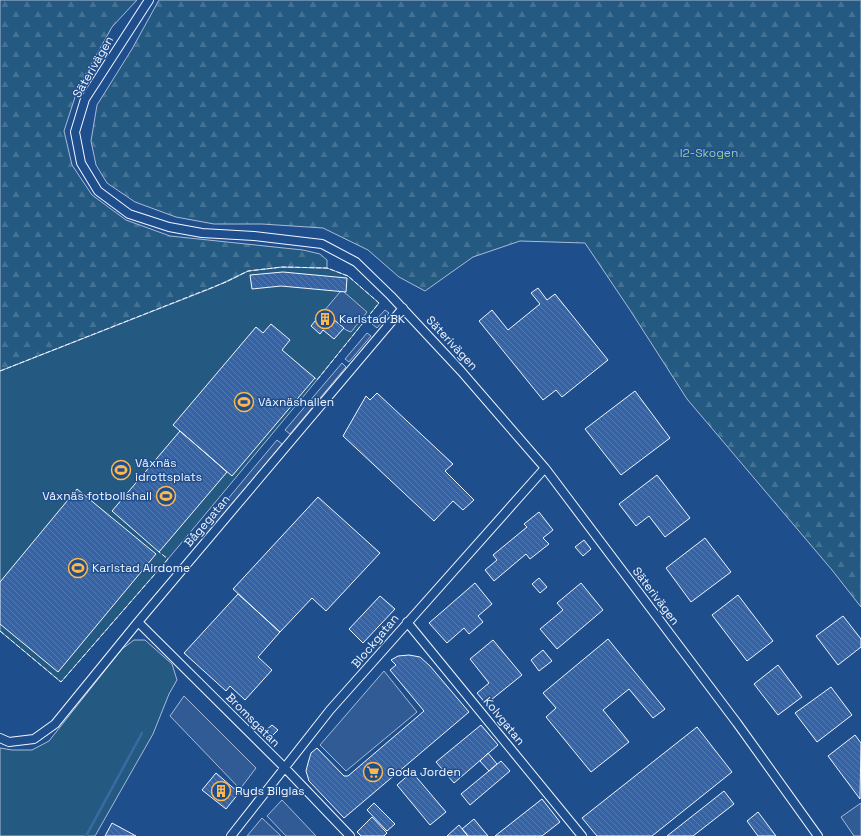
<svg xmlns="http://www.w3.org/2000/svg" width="861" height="836" viewBox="0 0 861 836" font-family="'Space Grotesk',sans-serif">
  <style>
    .green { fill: #245a82; stroke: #a8bbd7 }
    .forest { fill: url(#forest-firs); stroke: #a8bbd7 }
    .parking { fill: #305b95; stroke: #a8bbd7 }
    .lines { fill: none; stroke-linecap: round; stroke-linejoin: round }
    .stream { stroke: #3b69a3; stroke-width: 2.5 }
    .building { fill: url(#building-back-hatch); stroke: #f2f6ff }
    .street-casing { stroke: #f2f6ff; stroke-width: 10 }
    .street { stroke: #1f4e8c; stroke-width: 8 }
    .fence { stroke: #f2f6ff; stroke-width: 1; stroke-dasharray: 5 2; stroke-linecap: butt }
    .labels { text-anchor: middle; stroke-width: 3; stroke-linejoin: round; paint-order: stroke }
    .street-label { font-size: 12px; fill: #f2f6ff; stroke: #1f4e8c }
    .park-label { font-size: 12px; fill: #97c8a6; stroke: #1f4e8c }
    .poi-label { font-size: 12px; fill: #f2f6ff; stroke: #1f4e8c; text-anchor: start }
  </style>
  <defs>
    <pattern id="forest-firs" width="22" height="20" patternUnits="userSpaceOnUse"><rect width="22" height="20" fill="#245a82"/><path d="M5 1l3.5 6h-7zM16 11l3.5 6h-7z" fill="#447295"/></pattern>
    <pattern id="building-back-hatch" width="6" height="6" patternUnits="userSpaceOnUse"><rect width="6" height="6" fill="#3563a3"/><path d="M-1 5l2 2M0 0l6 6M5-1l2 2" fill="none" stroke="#537ab1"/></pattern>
  </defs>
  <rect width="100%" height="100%" fill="#1f4e8c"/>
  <path class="green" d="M282,267l45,1 21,8 31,27 -62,77 -149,179 -107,123 -61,-51v-260l226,-89 22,-11z
    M134,640h11l27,24 5,16 -8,14 -16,40 -58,102h-95v-88l12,2h20l17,-9 73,-92z"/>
  <path class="forest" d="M0,0h137l-25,27 -34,61 -14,43 8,34 20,30 34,25 44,16 133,14 17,4 7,6v8l-45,-1 -34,4 -36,17 -212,83z
    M159,0h702v607l-29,-37 -145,-171 -57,-89 -45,-67 -65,-2 -47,16 -48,34 -26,-14 -31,-27 -45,-22 -61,-4h-48l-38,-7 -41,-15 -28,-19 -11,-18 -5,-24 6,-36 35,-56z"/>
  <path class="parking" d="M343,291l24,21 -16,20 -5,-2 -22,-19 16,-19z
    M385,310l4,3 -12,15 -5,-4z
    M367,333l4,3 -22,26 -4,-3z
    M342,363l4,4 -56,67 -5,-4z
    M277,440l5,4 -76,91 -5,-4z
    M384,671l33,41 -71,59 -26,-26z
    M184,696l72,72 -16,21 -70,-73z
    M282,800l34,36h-30l-19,-20z
    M861,803v33h-7l-13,-19z
    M262,818l19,18h-34z"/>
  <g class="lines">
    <path class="stream" d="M86,836l56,-103"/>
  </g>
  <path class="building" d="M283,272l64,6 -1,14 -65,-6 -29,3 -2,-14z
    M538,288l9,12 8,-6 53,66 -46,37 -6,-7 -13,10 -64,-79 13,-11 16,20 32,-26 -9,-11z
    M323,311l21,17 -10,11 -11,-9 -3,4 -9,-8z
    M271,324l19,16 -8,10 33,28 -83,98 -59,-51 83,-98 7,6z
    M635,391l35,47 -49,37 -36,-46z
    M377,393l76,71 -8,7 29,29 -11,10 -10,-9 -19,20 -91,-85 23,-40 4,4z
    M180,431l47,41 -68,80 -47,-41z
    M657,475l33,43 -25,19 -16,-21 -13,10 -17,-22z
    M77,489l79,65 -98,118 -58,-48v-42z
    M318,497l62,56 -54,58 -14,-13 -32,34 -47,-43z
    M539,512l14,18 -10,8 6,6 -19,15 -4,-5 -32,27 -9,-11 12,-10 -4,-5 34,-28 -3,-3z
    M705,538l26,34 -40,30 -25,-34z
    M584,540l7,9 -8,7 -8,-9z
    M539,578l8,9 -7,6 -8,-9z
    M475,583l17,21 -14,12 5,6 -14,12 -5,-6 -17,15 -18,-20z
    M581,583l22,27 -46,39 -17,-20 23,-19 -6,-7z
    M238,594l42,38 -22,25 14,13 -27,30 -15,-14 -4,5 -42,-38z
    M738,595l35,46 -26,20 -35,-46z
    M380,596l15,13 -32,34 -14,-14z
    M843,616l18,23v8l-23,18 -22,-29z
    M608,639l57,70 -12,9 -24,-29 -26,21 26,32 -38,30 -45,-55 10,-9 -13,-15z
    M493,640l29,35 -36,29 -9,-11 12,-10 -19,-24z
    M543,650l9,11 -13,10 -8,-11z
    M409,655l11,2 10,9 39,46 -125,106 -35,-37 -3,-10 2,-8 3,-10 6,-5 27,28h4l76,-65 -34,-41 6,-5 -5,-5 7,-4z
    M778,665l24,32 -24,18 -24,-31z
    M831,687l21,28 -35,27 -22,-29z
    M272,725l6,5 -7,7 -6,-6z
    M481,725l17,20 -44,38 -18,-21z
    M697,727l35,45 -80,64h-55l-15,-18z
    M855,735l6,8 -1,56 -32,-43z
    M488,753l9,11 -8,7 -9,-10z
    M501,761l9,10 -40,34 -9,-11z
    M412,772l34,40 -16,13 -33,-40z
    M216,773l23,20 -13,16 -24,-19z
    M724,791l10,13 -41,32h-26z
    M542,799l18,23 -18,14h-47z
    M374,803l21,21 -8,7 -20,-21z
    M758,812l18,24h-18l-11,-15z
    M372,817l15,16 -3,3h-23l-4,-4z
    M474,819l14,17h-20l-6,-7z
    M112,823l24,13h-31z
    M459,825l9,11h-21z"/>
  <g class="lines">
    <defs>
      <path id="street" d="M149,0l-64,99 -10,33 6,31 17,28 31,23 40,13 33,6 52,3 68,8 34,18 35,34 70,75 84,97 192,255 81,113
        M138,622l146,145 66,69
        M407,622l175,214
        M0,738l9,4 25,-3 21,-15 83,-102 265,-314
        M231,836l99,-126 215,-242"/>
    </defs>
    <use href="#street" class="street-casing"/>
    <use href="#street" class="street"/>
    <path class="fence" d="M0,371l226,-89 22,-11 34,-4 45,1 21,8 31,27 -62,77 -2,-2
      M0,631l61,51 107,-123 -9,-7"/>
  </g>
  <defs>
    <symbol id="building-ring" viewBox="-11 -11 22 22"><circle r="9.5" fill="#1f4e8c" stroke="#ffb74d" stroke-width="1.5"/><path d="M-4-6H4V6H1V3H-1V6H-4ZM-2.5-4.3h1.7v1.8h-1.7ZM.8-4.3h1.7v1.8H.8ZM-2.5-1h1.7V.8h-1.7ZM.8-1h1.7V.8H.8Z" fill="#ffb74d"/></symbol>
    <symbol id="stadium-ring" viewBox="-11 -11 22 22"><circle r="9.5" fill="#1f4e8c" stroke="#ffb74d" stroke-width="1.5"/><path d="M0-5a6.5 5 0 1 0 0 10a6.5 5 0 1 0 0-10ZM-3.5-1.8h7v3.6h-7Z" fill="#ffb74d"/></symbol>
    <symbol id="supermarket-ring" viewBox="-11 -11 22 22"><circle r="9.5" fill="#1f4e8c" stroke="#ffb74d" stroke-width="1.5"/><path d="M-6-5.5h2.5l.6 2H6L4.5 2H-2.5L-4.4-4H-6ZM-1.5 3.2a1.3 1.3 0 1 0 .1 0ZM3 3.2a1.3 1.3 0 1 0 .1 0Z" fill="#ffb74d"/></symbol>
  </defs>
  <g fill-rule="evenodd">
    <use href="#building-ring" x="314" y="308" width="22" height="22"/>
    <use href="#stadium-ring" x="233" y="391" width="22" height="22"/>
    <use href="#stadium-ring" x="110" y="459" width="22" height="22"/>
    <use href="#stadium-ring" x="155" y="485" width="22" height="22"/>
    <use href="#stadium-ring" x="67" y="557" width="22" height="22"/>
    <use href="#supermarket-ring" x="362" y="761" width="22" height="22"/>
    <use href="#building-ring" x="210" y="780" width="22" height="22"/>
  </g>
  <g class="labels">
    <g class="street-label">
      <text transform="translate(93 67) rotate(-60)" y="4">Säterivägen</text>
      <text transform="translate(452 343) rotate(47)" y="4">Säterivägen</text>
      <text transform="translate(207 521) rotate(-50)" y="4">Bågegatan</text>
      <text transform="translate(656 596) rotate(53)" y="4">Säterivägen</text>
      <text transform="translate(375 641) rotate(-50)" y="4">Blockgatan</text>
      <text transform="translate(253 720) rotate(45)" y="4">Bromsgatan</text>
      <text transform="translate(504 721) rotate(51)" y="4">Kolvgatan</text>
    </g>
    <g class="park-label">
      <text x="709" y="157">I2-Skogen</text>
    </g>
    <g class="poi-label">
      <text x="339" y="323">Karlstad BK</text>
      <text x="258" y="406">Våxnäshallen</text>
      <text x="135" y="467">Våxnäs<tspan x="135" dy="14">idrottsplats</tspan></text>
      <text x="152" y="500" text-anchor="end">Våxnäs fotbollshall</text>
      <text x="92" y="572">Karlstad Airdome</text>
      <text x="387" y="776">Goda Jorden</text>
      <text x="235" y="795">Ryds Bilglas</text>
    </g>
  </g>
</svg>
